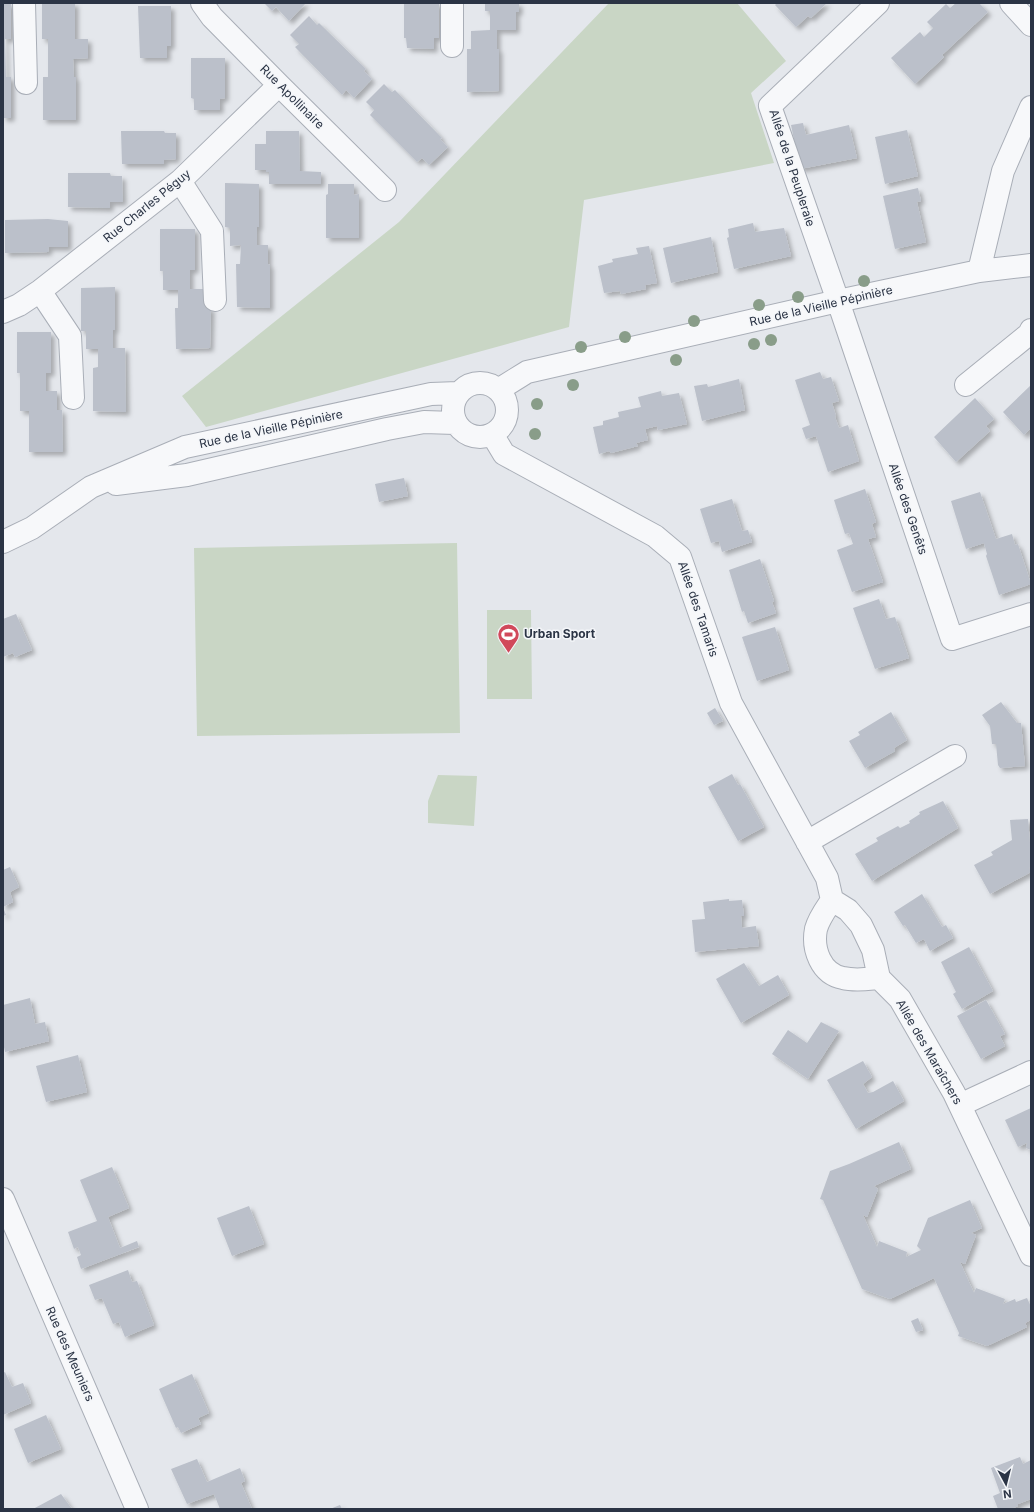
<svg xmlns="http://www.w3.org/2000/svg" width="1034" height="1512" viewBox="0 0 1034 1512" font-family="Inter,sans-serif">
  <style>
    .green { fill: #c9d6c5 }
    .building { fill: #bbc0ca; filter: url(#shadow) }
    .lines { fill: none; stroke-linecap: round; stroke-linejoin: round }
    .minor-casing { stroke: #a9aeb7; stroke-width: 24 }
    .minor { stroke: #f7f8fa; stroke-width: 22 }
    .tree { fill: #899d89 }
    .labels { text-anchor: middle; stroke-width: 3; stroke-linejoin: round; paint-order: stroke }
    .street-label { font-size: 12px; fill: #2b3445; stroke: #f4f6f9 }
    .poi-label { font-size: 12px; font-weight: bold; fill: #2b3445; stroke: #f4f6f9; text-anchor: start }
  </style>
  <defs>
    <filter id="shadow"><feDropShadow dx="3.5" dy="3.5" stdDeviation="2" flood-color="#0004"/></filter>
  </defs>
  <rect width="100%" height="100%" fill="#e4e7ec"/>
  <path class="green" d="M609,3h128l49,58 -35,32 23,70 -190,37 -15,127 -363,100 -24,-31 217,-174z
    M457,543l3,190 -263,3 -3,-188z
    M487,610h44l1,89h-45z
    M438,775l39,1 -3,50 -46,-3v-22z"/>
  <path class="building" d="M3,3h8v36h-6l1,38h5v41h-8z
    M42,3h33v36h13v19l-15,1 1,18h2v43h-33v-43h5v-38h-6z
    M264,3h42l-17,18 -13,-14 -4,4z
    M404,3h35v35h-5v11l-27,-1 -1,-10h-2z
    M485,3h34v9h-3v18h-19v19h2v42l-32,1v-43h4v-18l19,-1v-19h-5z
    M777,3h50l-16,15 -3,-2 -12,11 -21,-22z
    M956,3h23l9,9 -46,43 2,2 -29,27 -24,-26 29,-26 4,5 9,-9 -6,-6 19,-18 4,4z
    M138,6h33v40h-4v12h-27z
    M309,16l8,9 2,-2 47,46 -2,2 8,8 -18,19 -8,-8 -4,5 -47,-48 4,-3 -9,-9z
    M191,58h34v40l-5,1v11h-26v-11l-3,-1z
    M384,84l8,8 3,-2 47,48 -2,1 8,8 -19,18 -7,-7 -5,4 -47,-47 4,-5 -8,-8z
    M803,123l3,12 43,-10 8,33 -57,11 -9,-44z
    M907,130l11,46 -33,8 -10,-47z
    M121,131h43l1,2h11v26l-12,1v4h-42z
    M266,131h33l1,40 21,1v12h-52v-12h-3v-2h-11v-26h11z
    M68,173h42l1,3h11l1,26h-13v6l-42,-1z
    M225,183l34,1v43h-2v18h11v19l2,1v43l-33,-1 -1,-43h4l1,-19 -11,1v-18l-5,-1z
    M328,184h26v11l5,-1v44h-33v-43l2,-1z
    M918,188l3,13 -4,1 9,40 -31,7 -12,-53z
    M48,219l20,2v26h-19l-1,5 -43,1v-33z
    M753,223l2,9 29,-4 7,28 -57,13 -7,-31 2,-1 -1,-8z
    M160,229h35v41h-5v19h15v19l6,-1 -1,41 -34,1 -1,-41h3v-18h-15v-19h-3z
    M711,237l7,35 -47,11 -8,-35z
    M649,246l8,37 -12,2 1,4 -25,5 -1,-3 -16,2 -6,-27 15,-4 -1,-3 26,-5 -2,-6z
    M115,287v43h-2v18h12l1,64 -33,-1v-43l5,-1v-18h-12v-18h-5v-43z
    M17,332h34v41h-5v18h11v19h5l1,42h-34v-41h-9v-38h-3z
    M820,372l3,7 8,-2 8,24 -7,2 4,13 -1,1 4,11 9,-3 11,36 -31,11 -12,-36 -10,3 -4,-11 8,-3 -15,-45z
    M739,379l6,31 -43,11 -8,-35 13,-2 1,3z
    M1031,385v43l-7,7 -21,-23z
    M661,391l1,5 17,-3 8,31 -29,6 -1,-4 -12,3 3,11 -12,3 2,3 -27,7 -2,-2 -10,3 -6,-27 10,-2v-4l16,-4 -1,-5 23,-5 -3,-10z
    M975,398l19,21 -8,7 4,5 -34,31 -22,-25z
    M404,478l4,18 -29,6 -4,-18z
    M865,489l11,33 -4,2 4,13 -8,2 15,43 -31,10 -15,-42 16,-6 -4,-11 -4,1 -11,-34z
    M980,492l16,47 16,-5 3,11 3,-1 13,40 -32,11 -13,-39 1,-2 -3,-11 -18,6 -15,-48z
    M732,499l10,32 6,-1 4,12 -30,10 -3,-11 -8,2 -11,-34z
    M760,559l14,42 -2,1 4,11 -28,10 -4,-12 -2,1 -13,-42z
    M879,599l7,20 9,-2 14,41 -34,11 -22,-61z
    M16,614l16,36 -17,7 -2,-4 -10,4v-38z
    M775,627l14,43 -32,11 -15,-44z
    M1001,702l16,21h4l4,43 -25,2 -2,-3 -2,-21h-4l-2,-18 -8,-11z
    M715,708l8,13 -9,4 -7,-12z
    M891,712l16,28 -13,8 1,3 -30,17 -16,-27 11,-6 -2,-3z
    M732,774l6,11 2,-1 24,43 -26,14 -30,-54z
    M943,801l15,27 -86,53 -17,-27 23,-13 -2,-3 22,-12 2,2 10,-5 -1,-2 11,-7 -1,-2z
    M1028,819l3,36v12l-2,1 2,4 -41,22 -16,-29 19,-10 -2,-3 21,-12 -2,-20z
    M10,867l9,20 -9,5 3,10 -10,5 3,8 -3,1v-46z
    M922,894l20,33 4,-2 7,13 -23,13 -6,-12 -8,4 -11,-18 -2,1 -9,-14z
    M729,899v2l13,-1 2,16h-3l1,12 14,-2 3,20 -64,6 -3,-32 13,-1 -2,-17z
    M969,947l24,44 -31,18 -9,-15 3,-2 -15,-30z
    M744,963l15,23 19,-11 11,20 -48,28 -25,-44z
    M30,998l5,26 10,-2 4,19 -44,11 -2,-10v-37z
    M986,1000l19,34 -5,2 5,10 -24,13 -24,-43z
    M821,1022l18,9 -31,48 -36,-25 16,-24 19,13z
    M78,1055l9,37 -41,10 -10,-36z
    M863,1061l9,16 -9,7 5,9 5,-1 20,-11 11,20 -48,28 -29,-49z
    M1031,1108v42l-5,-2 1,-5 -9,4 -13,-27z
    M899,1142l12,27 -37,17 4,3 -11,28 -4,-2 14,32 2,-6 28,11 -1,5 15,-7 -4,-4 11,-28 42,-18 12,28 -11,5 5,2 -11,29 -5,-2 14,31 2,-5 29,11 -2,5 12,-5 1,3 11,-4 4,9v13l-6,3 2,4 -40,19 -29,-10 1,-3 -25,-55 -44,21 -28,-10 -39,-89 -3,-1 10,-28 19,-7z
    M112,1167l17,41 -21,9 12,31 17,-7 2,6 -58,22 -4,-12 4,-2 -3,-8 -4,2 -6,-17 29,-11 -17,-41z
    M249,1206l15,38 -32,12 -15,-38z
    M128,1270l4,12 5,-1 17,44 -29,12 -6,-15 -6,2 -11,-26 -7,2 -6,-15z
    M918,1318l5,12 -7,2 -5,-11z
    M5,1372l7,15 11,-4 8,20 -28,12v-42z
    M192,1374l17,39 -11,5 3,6 -20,9 -3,-6 -2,1 -17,-39z
    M46,1415l15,34 -33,14 -14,-34z
    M1020,1457l3,7 8,-4v39l-13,5v2l-7,3h-13l-5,-13 7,-3 -9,-25z
    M197,1459l10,23 33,-14 5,13 -4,2 11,26h-32l-6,-15 -27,10 -16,-35z
    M61,1494l11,15h-39z
    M340,1505l2,4h-12z"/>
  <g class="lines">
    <defs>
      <path id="minor" d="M24,3l2,80
        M202,3l10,14 67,68 106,105
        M452,3v43
        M878,3l-108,103 68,195 114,338 79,-25
        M1011,3l20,22
        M180,181l32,50 3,69
        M979,271l24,-100 28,-64
        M40,291l30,45 3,62
        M3,312l16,-7 21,-14 140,-110 99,-96
        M453 410a27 27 0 1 1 54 0a27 27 0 1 1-54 0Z
        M966,385l63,-51 2,-4
        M498,390l29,-18 311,-71 141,-30 52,-6
        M492,434l12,20 151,82 25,21 51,146 96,175 5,22 16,10 13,15 12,25 6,28 21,21 54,94 77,162
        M116,484l71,-9 200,-46 37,-7 31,1
        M3,542l29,-14 59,-41 94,-40 246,-53 27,-1
        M807,842l148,-86
        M832,900c-6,9 -13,18 -16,29 -4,20 5,45 27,49 12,3 24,1 36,0
        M960,1105l71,-33
        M3,1199l134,310"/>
    </defs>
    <use href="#minor" class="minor-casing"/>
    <use href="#minor" class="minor"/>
  </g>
  <g class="tree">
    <circle cx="864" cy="281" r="6"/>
    <circle cx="798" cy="297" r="6"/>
    <circle cx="759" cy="305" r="6"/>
    <circle cx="694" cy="321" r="6"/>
    <circle cx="625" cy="337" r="6"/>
    <circle cx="771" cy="340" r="6"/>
    <circle cx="754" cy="344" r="6"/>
    <circle cx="581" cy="347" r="6"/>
    <circle cx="676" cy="360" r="6"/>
    <circle cx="573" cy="385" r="6"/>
    <circle cx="537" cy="404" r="6"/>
    <circle cx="535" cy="434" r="6"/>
  </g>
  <defs>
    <symbol id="stadium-pin" viewBox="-11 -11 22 30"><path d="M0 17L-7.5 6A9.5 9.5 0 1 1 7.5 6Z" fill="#d1495b" stroke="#f4f6f9"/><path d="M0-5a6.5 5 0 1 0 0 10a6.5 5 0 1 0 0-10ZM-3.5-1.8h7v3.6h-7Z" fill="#fff"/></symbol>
  </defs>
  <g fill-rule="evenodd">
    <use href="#stadium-pin" x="496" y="622" width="25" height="34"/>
  </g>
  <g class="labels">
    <g class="street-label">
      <text transform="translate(292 97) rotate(45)" y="4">Rue Apollinaire</text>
      <text transform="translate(792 168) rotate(72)" y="4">Allée de la Peupleraie</text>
      <text transform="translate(147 206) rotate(-39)" y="4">Rue Charles Péguy</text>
      <text transform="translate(821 306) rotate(-13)" y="4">Rue de la Vieille Pépinière</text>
      <text transform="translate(271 429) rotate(-12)" y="4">Rue de la Vieille Pépinière</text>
      <text transform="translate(908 509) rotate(71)" y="4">Allée des Genêts</text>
      <text transform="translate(698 609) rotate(71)" y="4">Allée des Tamaris</text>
      <text transform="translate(929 1052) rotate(60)" y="4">Allée des Maraîchers</text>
      <text transform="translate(70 1354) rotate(66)" y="4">Rue des Meuniers</text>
    </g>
    <g class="poi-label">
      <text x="524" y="638">Urban Sport</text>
    </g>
  </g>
  <rect width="1034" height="1512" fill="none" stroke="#2b3445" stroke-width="8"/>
  <g transform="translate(1006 1484) rotate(173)" stroke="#f4f6f9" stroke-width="3" paint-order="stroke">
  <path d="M0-3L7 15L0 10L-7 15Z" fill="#2b3445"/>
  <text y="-6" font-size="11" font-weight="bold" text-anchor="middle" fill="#2b3445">N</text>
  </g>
</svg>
